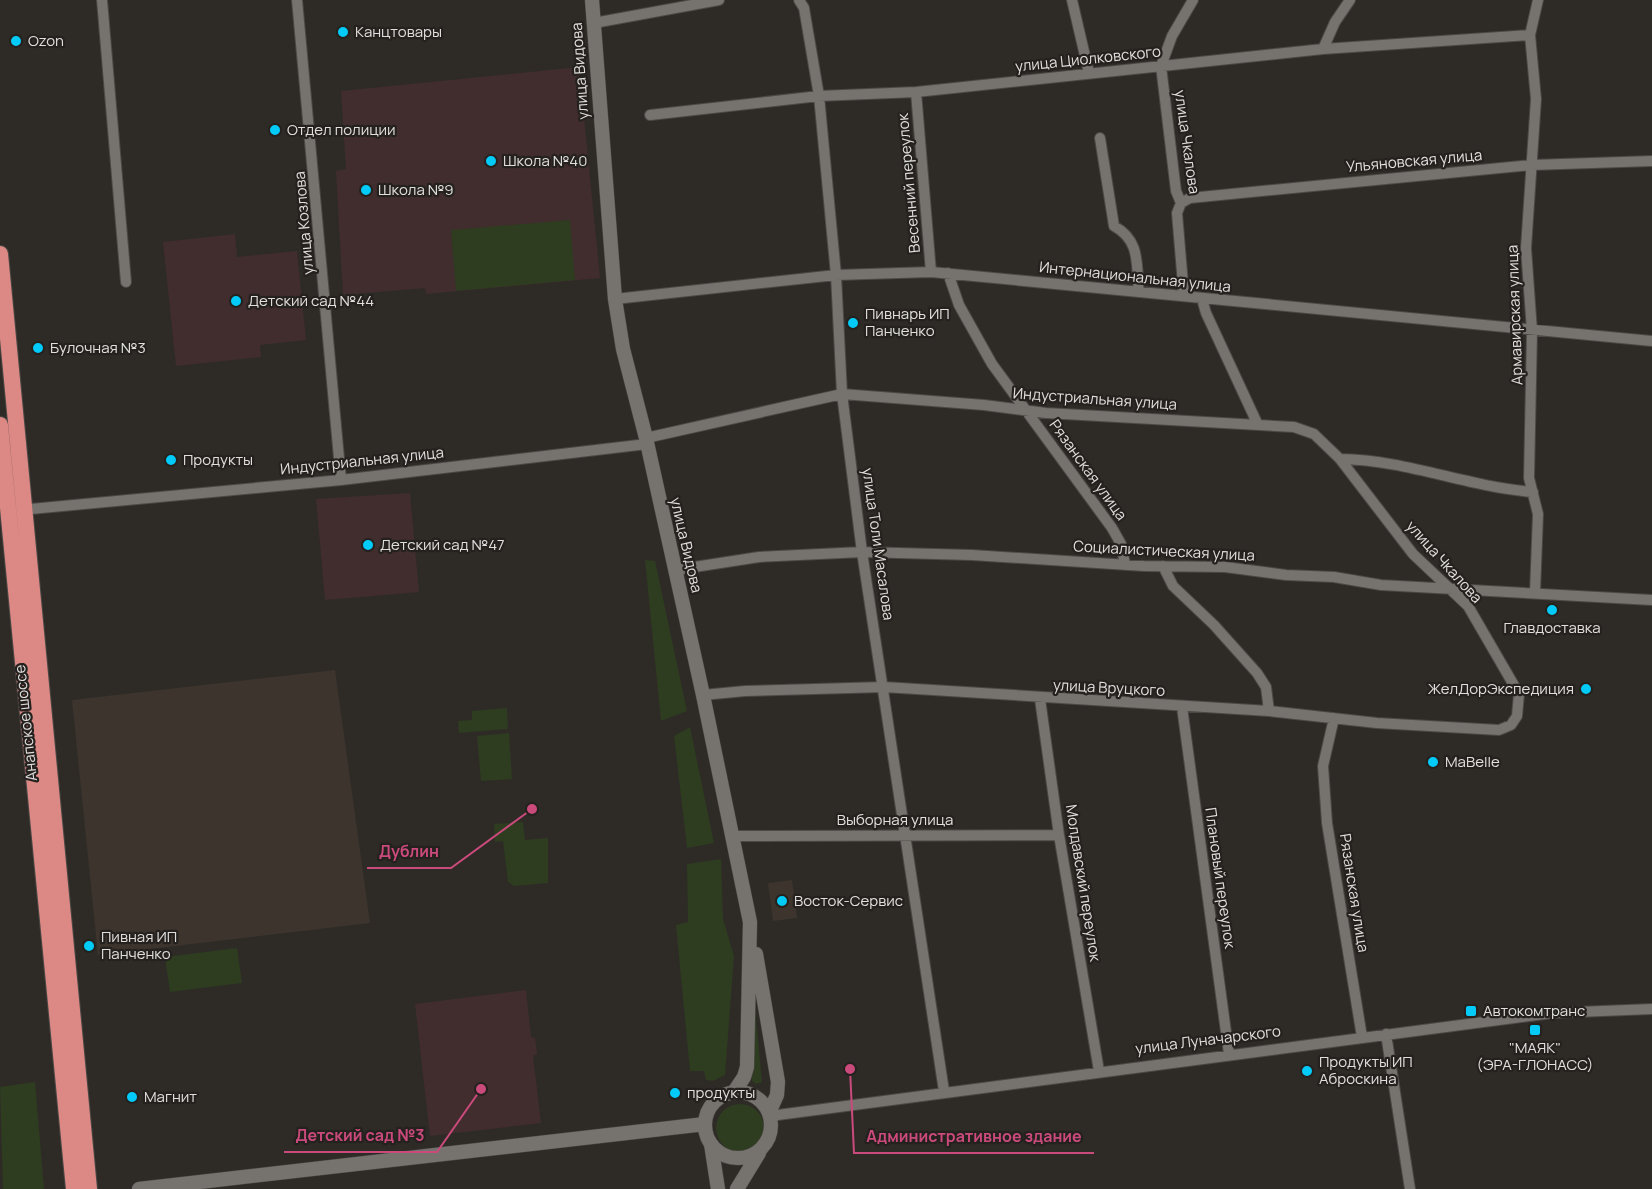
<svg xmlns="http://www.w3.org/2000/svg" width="1652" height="1189" viewBox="0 0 1652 1189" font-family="Manrope,sans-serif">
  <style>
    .built { fill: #3c342d }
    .education { fill: #412d2e }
    .green { fill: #2e3c20 }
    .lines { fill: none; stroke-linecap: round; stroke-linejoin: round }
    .minor-casing { stroke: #4b4845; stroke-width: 12 }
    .tertiary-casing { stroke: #4b4845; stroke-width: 15 }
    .trunk-casing { stroke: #4b4845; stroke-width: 18 }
    .minor { stroke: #76726e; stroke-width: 10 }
    .tertiary { stroke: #76726e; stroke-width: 14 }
    .trunk { stroke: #dc8884; stroke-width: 16 }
    .poi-dot { fill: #02cbf9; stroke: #24211e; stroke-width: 2 }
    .labels { text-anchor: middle; stroke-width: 4.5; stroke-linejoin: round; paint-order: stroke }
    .poi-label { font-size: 15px; fill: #e1dfdd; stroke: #24211e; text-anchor: start }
    .street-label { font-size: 15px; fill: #e1dfdd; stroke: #24211e }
    .leader { fill: none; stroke: #ca4a7c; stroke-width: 2 }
    .callout-dot { fill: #ca4a7c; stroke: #24211e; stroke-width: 2 }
    .callout-label { font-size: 16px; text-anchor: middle; font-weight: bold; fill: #ca4a7c; stroke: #24211e; stroke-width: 4.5; stroke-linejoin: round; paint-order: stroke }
  </style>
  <rect width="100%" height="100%" fill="#2e2b27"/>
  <path class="built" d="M335,670l35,253 -272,32 -26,-255z
    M792,880l5,38 -24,3 -5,-38z"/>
  <path class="education" d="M579,67l21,211 -174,16 -1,-6 -82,7 -7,-124 10,-2 -5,-78z
    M235,234l2,23 60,-6 9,89 -46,5 1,12 -85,9 -13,-124z
    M410,493l9,99 -94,8 -9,-101z
    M526,990l5,47 4,1 2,16 -4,2 8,67 -111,13 -15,-132z"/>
  <path class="green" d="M570,220l5,60 -119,11 -5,-61z
    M645,560l10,1 32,150 -26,10z
    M507,708l1,21 -49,4 -1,-12 14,-1v-9z
    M690,727l24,116 -27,5 -13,-112z
    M509,733l3,46 -31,2 -4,-45z
    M523,822l2,18 23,-2v45l-34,3 -6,-4 -5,-41 -8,1 -1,-18z
    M721,859l2,60 11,37 -9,119 -12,6 -7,-1 -2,-9h-14l-14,-146 12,-3 -1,-58z
    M237,948l5,35 -72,9 -5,-35z
    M752,978l10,104 -6,2 -4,-3z
    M35,1082l9,107h-41l-3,-102z
    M716 1128a24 24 0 1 1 48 0a24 24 0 1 1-48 0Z"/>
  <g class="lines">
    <defs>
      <path id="minor" d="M102,0l24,282
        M297,0l44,480
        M799,0l5,8 15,88 17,179 6,119 20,158 82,539
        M1072,0l17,73
        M594,23l125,-23
        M1323,49l12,-27 15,-22
        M916,92l15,180
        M650,115l169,-19 97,-4 407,-43 207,-14
        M1100,138l14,88c27,15 22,38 25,66
        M1181,203l9,-5 342,-33 120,-4
        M948,273l11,32 33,59 120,164 9,16 4,20
        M1184,296l-7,-83 4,-10 -5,-12 -15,-125 11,-30 21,-36
        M615,299l221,-24 95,-3 721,69
        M1202,299l4,14 52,112
        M646,438l196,-44 142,11 62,8 248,14 20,7 26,25 73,95 55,52 51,88 -2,22 -6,9 -12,5 -122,-7 -108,-12 -385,-24 -139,4 -42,4
        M1340,459c68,1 127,28 193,33
        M20,510l321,-30 306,-36
        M1163,566l10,20 41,39 43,48 9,14 3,24
        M675,570l84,-13 103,-5 110,3 172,11 81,1 61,8 48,2 47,8 271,15
        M1535,593l3,-79 -9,-36 3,-147 -6,-83 10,-149 -6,-64 8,-35
        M1040,699l19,136 40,236
        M1182,707l47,347
        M1334,718l-11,48 4,57 35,214
        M732,836l327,-1
        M1386,1034l24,155
        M770,1116l782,-103 100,-4"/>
      <path id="tertiary" d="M592,0l23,299 8,50 23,89 57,257 47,227 -3,145 -3,10 -10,15
        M756,954l22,128 -1,13 -8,18
        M705 1125a33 33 0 1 1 66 0a33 33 0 1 1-66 0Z
        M711,1144l7,45
        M139,1189l566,-65
        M737,1189l22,-36"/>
      <path id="trunk" d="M0,254l89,935
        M0,425l74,764"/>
    </defs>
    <use href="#minor" class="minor-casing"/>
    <use href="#tertiary" class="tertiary-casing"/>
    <use href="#trunk" class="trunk-casing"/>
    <use href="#minor" class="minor"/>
    <use href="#tertiary" class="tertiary"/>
    <use href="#trunk" class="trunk"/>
  </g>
  <g class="poi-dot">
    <circle cx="343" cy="32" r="6"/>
    <circle cx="16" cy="41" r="6"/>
    <circle cx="275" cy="130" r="6"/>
    <circle cx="491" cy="161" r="6"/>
    <circle cx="366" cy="190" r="6"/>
    <circle cx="236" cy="301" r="6"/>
    <circle cx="853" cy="323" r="6"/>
    <circle cx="38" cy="348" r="6"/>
    <circle cx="171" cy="460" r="6"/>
    <circle cx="368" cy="545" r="6"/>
    <circle cx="1552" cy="610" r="6"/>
    <circle cx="1586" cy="689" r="6"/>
    <circle cx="1433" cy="762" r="6"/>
    <circle cx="782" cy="901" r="6"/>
    <circle cx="89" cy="946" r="6"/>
    <rect x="1465" y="1005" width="12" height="12" rx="3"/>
    <rect x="1529" y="1024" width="12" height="12" rx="3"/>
    <circle cx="1307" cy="1071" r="6"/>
    <circle cx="675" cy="1093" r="6"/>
    <circle cx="132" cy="1097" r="6"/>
  </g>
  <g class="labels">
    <g class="poi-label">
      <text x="355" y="37">Канцтовары</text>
      <text x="28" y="46">Ozon</text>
      <text x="287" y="135">Отдел полиции</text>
      <text x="503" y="166">Школа №40</text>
      <text x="378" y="195">Школа №9</text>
      <text x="248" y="306">Детский сад №44</text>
      <text x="865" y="319">Пивнарь ИП<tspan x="865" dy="17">Панченко</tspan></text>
      <text x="50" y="353">Булочная №3</text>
      <text x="183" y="465">Продукты</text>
      <text x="380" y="550">Детский сад №47</text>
      <text x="1552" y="633" text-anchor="middle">Главдоставка</text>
      <text x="1574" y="694" text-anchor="end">ЖелДорЭкспедиция</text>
      <text x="1445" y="767">MaBelle</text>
      <text x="794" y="906">Восток-Сервис</text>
      <text x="101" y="942">Пивная ИП<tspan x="101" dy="17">Панченко</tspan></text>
      <text x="1483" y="1016">Автокомтранс</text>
      <text x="1535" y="1053" text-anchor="middle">"МАЯК"<tspan x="1535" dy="17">(ЭРА-ГЛОНАСС)</tspan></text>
      <text x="1319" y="1067">Продукты ИП<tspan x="1319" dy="17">Аброскина</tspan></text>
      <text x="687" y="1098">продукты</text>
      <text x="144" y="1102">Магнит</text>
    </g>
    <g class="street-label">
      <text transform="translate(1088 59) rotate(-6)" y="5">улица Циолковского</text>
      <text transform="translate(580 71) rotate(-94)" y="5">улица Видова</text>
      <text transform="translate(1187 142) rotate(82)" y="5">улица Чкалова</text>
      <text transform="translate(1414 161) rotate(-5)" y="5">Ульяновская улица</text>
      <text transform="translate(909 183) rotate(-95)" y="5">Весенний переулок</text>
      <text transform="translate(304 223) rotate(-95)" y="5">улица Козлова</text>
      <text transform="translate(1135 277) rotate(6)" y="5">Интернациональная улица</text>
      <text transform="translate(1515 315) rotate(-92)" y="5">Армавирская улица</text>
      <text transform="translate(1095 399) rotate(4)" y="5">Индустриальная улица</text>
      <text transform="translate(362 461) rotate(-6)" y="5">Индустриальная улица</text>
      <text transform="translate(1088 470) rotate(54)" y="5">Рязанская улица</text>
      <text transform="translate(878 544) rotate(82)" y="5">улица Толи Масалова</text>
      <text transform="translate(686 545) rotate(77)" y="5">улица Видова</text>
      <text transform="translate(1164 551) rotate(3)" y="5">Социалистическая улица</text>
      <text transform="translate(1444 562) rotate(48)" y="5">улица Чкалова</text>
      <text transform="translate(1109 688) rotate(3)" y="5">улица Вруцкого</text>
      <text transform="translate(26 723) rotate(-96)" y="5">Анапское шоссе</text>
      <text x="895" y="825">Выборная улица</text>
      <text transform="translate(1220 878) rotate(82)" y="5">Плановый переулок</text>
      <text transform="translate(1083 883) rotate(81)" y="5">Молдавский переулок</text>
      <text transform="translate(1354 893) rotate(81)" y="5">Рязанская улица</text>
      <text transform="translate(1208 1040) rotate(-7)" y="5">улица Луначарского</text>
    </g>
  </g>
  <path class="leader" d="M532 809L451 868H367M481 1089L437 1152H284M850 1069L854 1153H1094"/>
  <g class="callout-dot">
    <circle cx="532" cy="809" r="6"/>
    <circle cx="481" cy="1089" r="6"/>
    <circle cx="850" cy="1069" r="6"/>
  </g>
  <g class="callout-label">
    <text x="409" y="857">Дублин</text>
    <text x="360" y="1141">Детский сад №3</text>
    <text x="974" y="1142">Административное здание</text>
  </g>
</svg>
